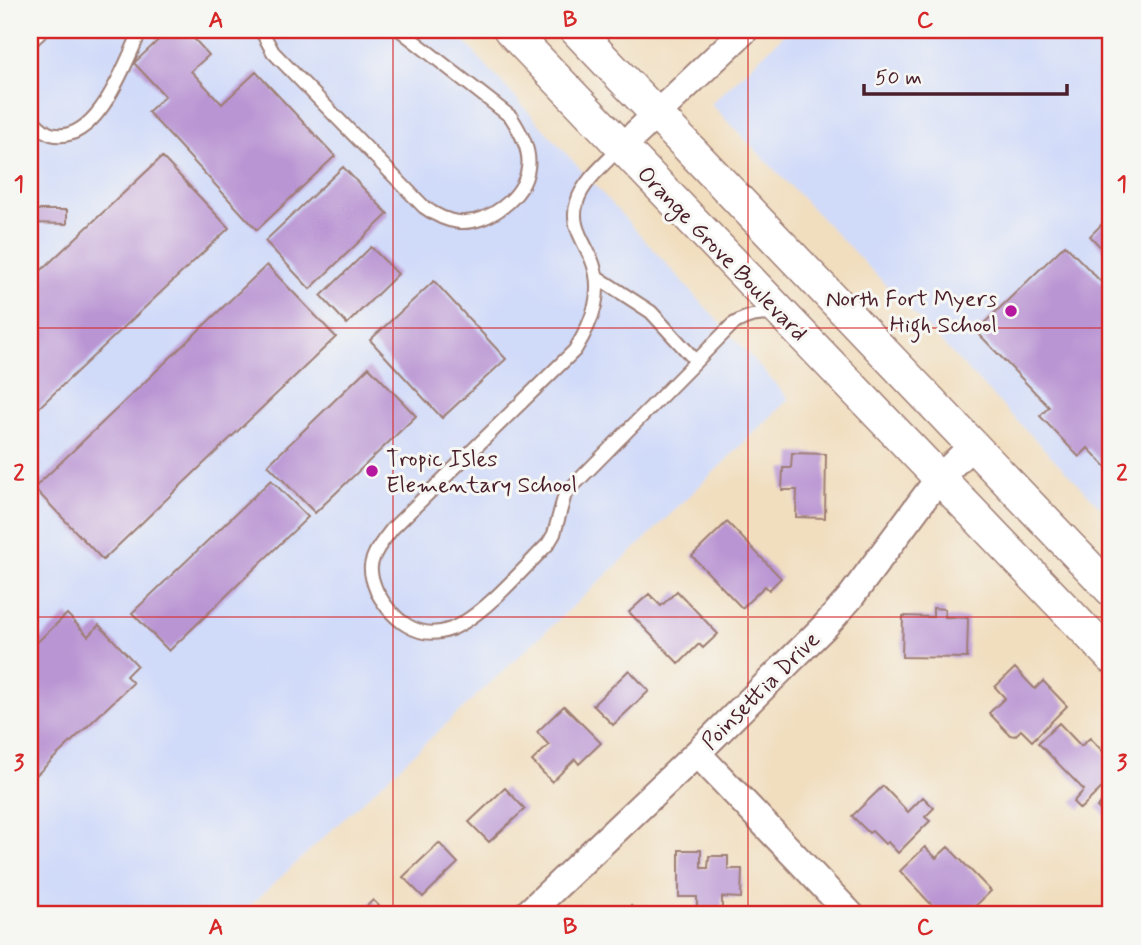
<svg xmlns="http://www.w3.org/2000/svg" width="1141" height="945" viewBox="0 0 1141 945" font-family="Mynerve,sans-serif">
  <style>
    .built { fill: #d0daf9 }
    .building { fill: #ba95d3 }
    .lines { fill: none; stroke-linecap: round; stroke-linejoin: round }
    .service-casing { stroke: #9e7e75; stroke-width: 16 }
    .minor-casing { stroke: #9e7e75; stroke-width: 30 }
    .tertiary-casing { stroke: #9e7e75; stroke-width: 35 }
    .service { stroke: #fff; stroke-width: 12 }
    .minor { stroke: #fff; stroke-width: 26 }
    .tertiary { stroke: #fff; stroke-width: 32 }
    .grid { fill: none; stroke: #d62828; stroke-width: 2; stroke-opacity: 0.55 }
    .poi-dot { fill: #b5179e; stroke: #f6f6f2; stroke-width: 2.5 }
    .labels { text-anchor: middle; stroke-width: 6; stroke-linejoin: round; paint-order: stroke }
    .street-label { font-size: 23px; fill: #4a1f2b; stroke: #f6f6f2 }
    .poi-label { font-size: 23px; fill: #4a1f2b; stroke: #f6f6f2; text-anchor: end }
    .neatline { fill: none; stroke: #d62828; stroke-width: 2.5 }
    .grid-label { font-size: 23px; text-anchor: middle; font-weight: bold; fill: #d62828 }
  </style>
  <rect width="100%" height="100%" fill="#f6f6f2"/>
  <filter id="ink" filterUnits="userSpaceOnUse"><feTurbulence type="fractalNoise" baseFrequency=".0143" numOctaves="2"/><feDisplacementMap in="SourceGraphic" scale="14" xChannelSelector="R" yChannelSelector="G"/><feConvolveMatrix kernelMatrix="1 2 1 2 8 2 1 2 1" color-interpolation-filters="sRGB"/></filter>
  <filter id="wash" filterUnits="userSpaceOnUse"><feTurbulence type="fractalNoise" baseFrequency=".00686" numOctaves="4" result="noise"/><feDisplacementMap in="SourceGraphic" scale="28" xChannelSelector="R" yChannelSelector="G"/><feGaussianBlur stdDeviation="1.57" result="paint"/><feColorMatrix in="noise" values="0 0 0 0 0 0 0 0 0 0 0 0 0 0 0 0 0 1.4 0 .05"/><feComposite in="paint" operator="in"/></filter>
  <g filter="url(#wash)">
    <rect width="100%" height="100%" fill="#f1debf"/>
    <path class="built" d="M30,30h424l335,369 -149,145 -400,371h-210z
      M789,30h322v488l-400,-414z"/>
    <g id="blocks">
      <path class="building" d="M169,30h17l23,25 -18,16 31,33 34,-32 79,84 -78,74 -109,-118 17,-16 -31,-33z
        M162,157l67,71 -199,188v-135z
        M343,167l45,47 -78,75 -45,-48z
        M30,210h37v14l-37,-1z
        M1111,215v43l-21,-22z
        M1065,245l46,47v180l-23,-24 -9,9 -39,-41 9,-9 -73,-76z
        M371,247l27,27 -51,50 -26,-28z
        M267,265l69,72 -233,223 -69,-72z
        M434,281l72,78 -64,59 -72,-78z
        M369,367l47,49 -101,97 -47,-48z
        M792,453l34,1 -1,64 -29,-1 1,-27h-15l1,-22h8z
        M271,480l37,37 -139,134 -37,-38z
        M727,522l54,56 -12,12 -4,-4 -23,22 -50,-52z
        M677,591l41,43 -15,14 -4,-4 -20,20 -50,-52 20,-18 12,12z
        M933,608l12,1v8l23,1 -1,40 -65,-1 1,-41 30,1z
        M67,614l21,22 11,-11 38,40 -11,11 7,7 -103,98v-132z
        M1015,668l20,21 8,-8 24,25 -35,35 -11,-11 -6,6 -5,-1 -21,-22 16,-15 -10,-11z
        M629,670l20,21 -36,34 -20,-20z
        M564,706l37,37 -22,21 -4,-5 -23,23 -20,-21 17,-16 -12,-13z
        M1059,723l22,23 9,-8 21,22v19l-31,30 -7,-7 11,-12 -46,-47z
        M883,786l25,26 15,-15 11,11 -9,9 5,4 -32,32 -10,-11 -3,2 -13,-13 -3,2 -17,-17z
        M505,788l20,21 -36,33 -20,-20z
        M1111,793v29l-14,-15z
        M439,843l19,20 -35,34 -20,-20z
        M925,847l11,11 12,-11 43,44 -25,24h-25l-41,-44z
        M679,850h22v18h7l1,-12h19v13h14l-1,29 -19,-1v12h-25v-12h-18z
        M373,900l9,9 1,-2 8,8h-33z
        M631,906l8,9h-18z"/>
    </g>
  </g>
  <g filter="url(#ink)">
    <use href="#blocks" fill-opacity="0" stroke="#9e7e75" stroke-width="2"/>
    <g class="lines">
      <defs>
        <path id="service" d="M261,30l12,22 151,155c11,8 22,14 35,15 29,2 65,-24 69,-54 3,-18 -8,-37 -17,-51l-111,-87
          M826,30l1,1
          M30,42l13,-12
          M30,118c6,5 13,14 21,16 46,13 75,-73 90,-104
          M621,147c-14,15 -38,34 -44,55 -7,22 5,36 14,56 14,33 2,63 -16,92l-183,179c-8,11 -19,23 -21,37 -1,8 3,19 6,26 15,27 41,50 74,37 32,-13 72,-60 97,-85l6,-10 11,-40 167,-169c15,-10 27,-11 44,-11
          M597,277l54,35 45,49"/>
        <path id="minor" d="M622,147l123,-117
          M697,753l154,162
          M526,915l171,-162 128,-127 25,-28 89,-120 33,-32"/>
        <path id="tertiary" d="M510,30l601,627
          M576,30l535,560"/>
      </defs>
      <use href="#service" class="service-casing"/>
      <use href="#minor" class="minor-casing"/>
      <use href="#tertiary" class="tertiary-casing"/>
      <use href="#service" class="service"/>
      <use href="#minor" class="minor"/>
      <use href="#tertiary" class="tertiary"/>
    </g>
  </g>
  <path class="grid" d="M393,30v885M748,30v885M30,328h1081M30,617h1081"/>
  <g class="poi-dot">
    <circle cx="1011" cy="311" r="7"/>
    <circle cx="372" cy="471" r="7"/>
  </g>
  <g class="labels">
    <g class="street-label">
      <text transform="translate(723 253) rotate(46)" y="8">Orange Grove Boulevard</text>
      <text transform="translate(760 690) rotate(-45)" y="8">Poinsettia Drive</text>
    </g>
    <g class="poi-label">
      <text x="997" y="306">North Fort Myers<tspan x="997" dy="26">High School</tspan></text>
      <text x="386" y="466" text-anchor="start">Tropic Isles<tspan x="386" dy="26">Elementary School</tspan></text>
    </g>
  </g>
  <rect width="1141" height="945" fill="none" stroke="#f6f6f2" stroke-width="77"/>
  <path d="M864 84v10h203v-10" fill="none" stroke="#4a1f2b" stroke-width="3.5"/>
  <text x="875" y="84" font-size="21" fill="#4a1f2b" stroke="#f6f6f2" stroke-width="5" paint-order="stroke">50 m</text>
  <rect x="38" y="38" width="1064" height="868" class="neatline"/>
  <g class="grid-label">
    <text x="216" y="27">A</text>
    <text x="570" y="27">B</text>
    <text x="925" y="27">C</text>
    <text x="19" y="191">1</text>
    <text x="1122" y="191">1</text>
    <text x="19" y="480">2</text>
    <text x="1122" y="480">2</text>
    <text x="19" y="770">3</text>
    <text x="1122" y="770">3</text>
    <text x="216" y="934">A</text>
    <text x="570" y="934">B</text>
    <text x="925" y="934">C</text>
  </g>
</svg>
